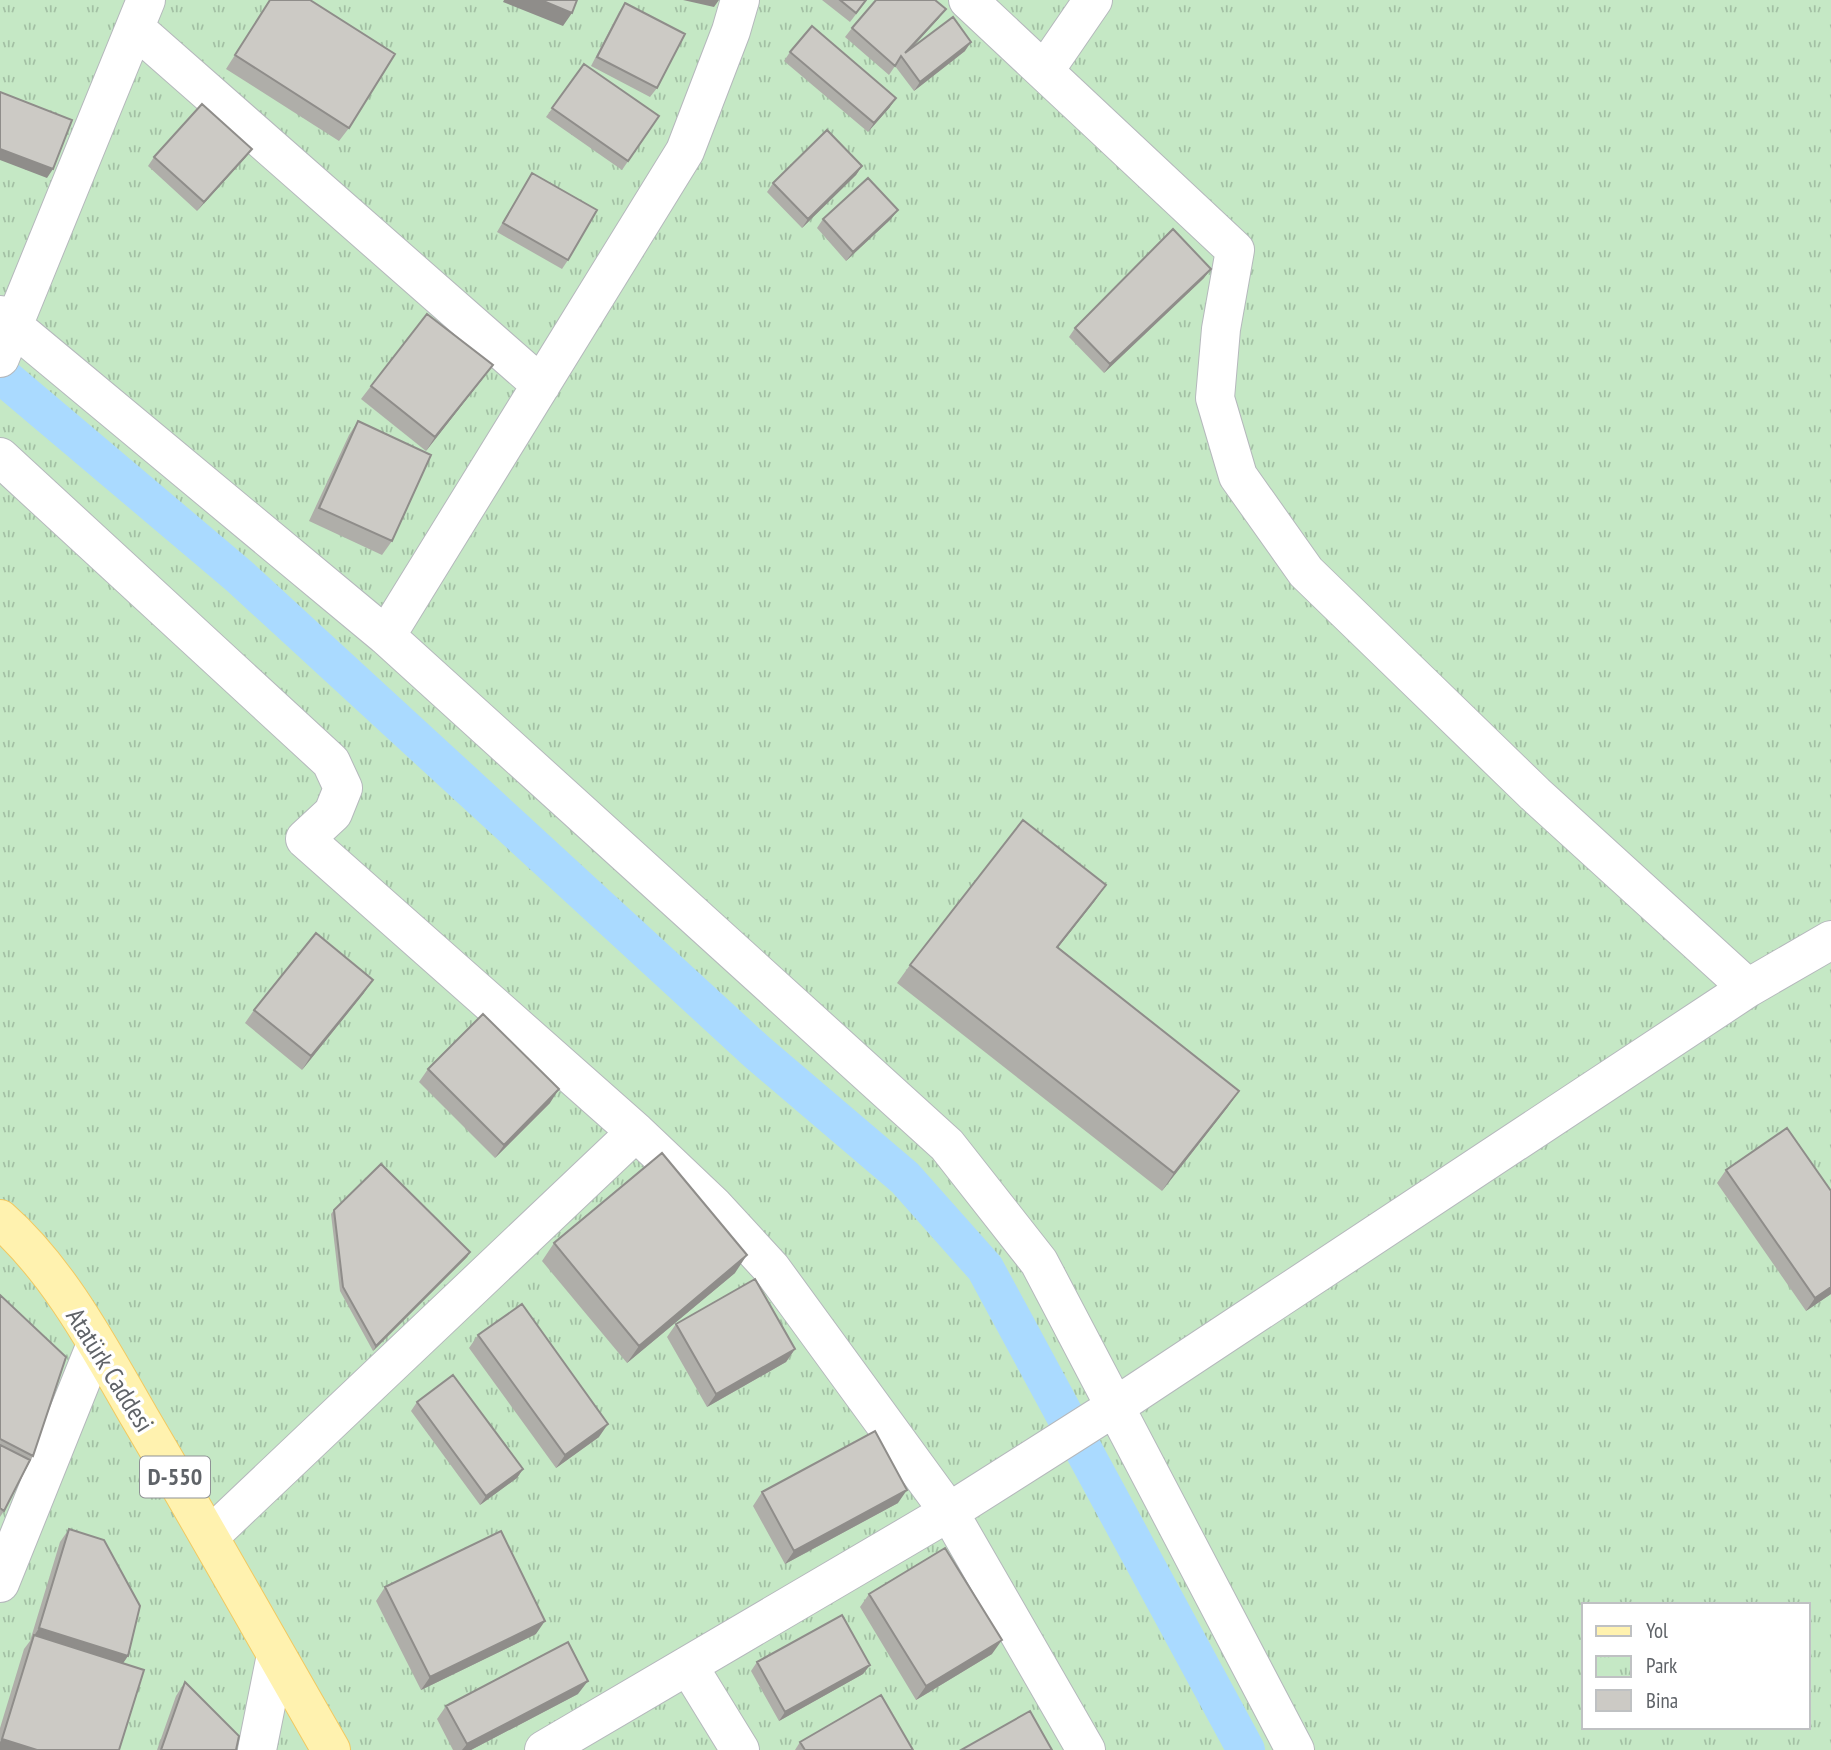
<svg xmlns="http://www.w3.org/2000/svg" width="1831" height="1750" viewBox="0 0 1831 1750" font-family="'PT Sans Narrow',sans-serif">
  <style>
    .park { fill: url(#park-tufts); fill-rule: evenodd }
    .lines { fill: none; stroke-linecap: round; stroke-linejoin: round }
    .canal { stroke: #aadaff; stroke-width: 38 }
    .street-casing { stroke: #b5b8bc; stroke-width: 40 }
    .primary-casing { stroke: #f2c960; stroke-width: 40 }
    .street { stroke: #fff; stroke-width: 38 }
    .primary { stroke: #fff2af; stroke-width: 38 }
    .wall { fill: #afaea9 }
    .shaded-wall { fill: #8f8d8a }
    .building { fill: #cccac5; stroke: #8f8d8a; stroke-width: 2 }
    .labels { text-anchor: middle; stroke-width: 7; stroke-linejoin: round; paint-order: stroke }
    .shield { fill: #fff; stroke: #8f9295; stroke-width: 2 }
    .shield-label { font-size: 24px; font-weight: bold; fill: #5f6368 }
    .street-label { font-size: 26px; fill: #5f6368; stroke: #fff }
  </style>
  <defs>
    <pattern id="park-tufts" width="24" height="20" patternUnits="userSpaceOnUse" patternTransform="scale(1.75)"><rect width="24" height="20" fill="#c5e8c5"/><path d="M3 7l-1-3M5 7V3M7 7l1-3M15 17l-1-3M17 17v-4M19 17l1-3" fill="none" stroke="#a3c0a4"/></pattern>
  </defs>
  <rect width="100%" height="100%" fill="#f1efe8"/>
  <path class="park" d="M0,0h1831v1750h-1831zM1584,1605h224v122h-224z"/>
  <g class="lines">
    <path class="canal" d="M0,374l239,202 518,476 148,126 80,90 261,482"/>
    <defs>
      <path id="street" d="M968,0l267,250 -14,79 -6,69 23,78 68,96 229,222 213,194
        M136,29l405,356
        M1045,70l48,-70
        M0,315l386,321 561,509 92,117 256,488
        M0,358l146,-358
        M0,457l331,305 12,26 -10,25 -28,26 331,293 78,74 57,62 178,244 137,238
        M386,636l299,-485 46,-120 9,-31
        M210,1536l426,-404
        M0,1583l96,-239
        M689,1667l51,83
        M257,1750l19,-95
        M544,1750l405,-238 167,-106 632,-418 83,-48"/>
      <path id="primary" d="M0,1219c60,53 100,130 140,199 65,110 127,221 191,332"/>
    </defs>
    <use href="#street" class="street-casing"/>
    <use href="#primary" class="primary-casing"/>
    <use href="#street" class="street"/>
    <use href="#primary" class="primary"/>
  </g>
  <path class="wall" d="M270,0h40l39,128 -10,13 -113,-72z
    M822,0h45l-17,22z
    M625,3l32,85 -7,9 -59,-31 28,-54z
    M939,18l-27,30 53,3 -51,40 -19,-25 -6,9 -44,-38 7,-9z
    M790,52l100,55 -22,25 -84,-71z
    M584,64l75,52 -37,54 -76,-53z
    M252,149l-7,9 -48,53 -49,-45 6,-9z
    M862,166l-6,9 -54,53 -35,-36 6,-9z
    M532,173l36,87 -6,9 -65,-37z
    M823,219h68l-45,42 -29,-33z
    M1204,278l-100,95 -35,-36 6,-9z
    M483,378l-57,73 -65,-52 10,-13z
    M358,421l34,120 -10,14 -73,-34 40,-86z
    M1106,885l-12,17 -36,45 181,144 -12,17 -65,83 -265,-208 13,-18z
    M364,993l-62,77 -57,-47 9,-13z
    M428,1069l122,34 -55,55 -76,-76z
    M1726,1170l105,21v103l-25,17 -89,-128z
    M334,1210l136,42 -3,5 -94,94 -33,-60 -9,-77z
    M554,1243l181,30 -108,90 -85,-102z
    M0,1295l33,161 -29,55 -4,6z
    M676,1324l119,25 -9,13 -79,45 -40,-70z
    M478,1335l121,102 -43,31 -87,-120z
    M417,1402l106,67 -6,9 -37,27 -69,-94z
    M762,1492l136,11 -113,61 -32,-58z
    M69,1529l59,127 -5,7 -123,87v-22l24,-79 6,-8 30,-99z
    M385,1587l151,47 -115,56 -45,-89z
    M869,1594l123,60 -76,46 -56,-93z
    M757,1662l113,3 -7,9 -84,47 -28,-50z
    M185,1682l51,68h-79l19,-54z
    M578,1694l-107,56h-18l-16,-31 9,-13z
    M800,1742l113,8h-118z"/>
  <path class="shaded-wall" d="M504,0h37l31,13 -9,13 -60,-24z
    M683,0h36l-5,7z
    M946,9l-7,9 -37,40 3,-5z
    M971,42l-6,9 -51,40 6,-9z
    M896,98l-6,9 -22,25 6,-9z
    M0,149l53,20 -6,9 -47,-18z
    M252,149l-7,9 -48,53 7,-9z
    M862,166l-6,9 -54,53 6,-9z
    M898,210l-7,9 -45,42 7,-9z
    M1211,269l-7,9 -100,95 6,-9z
    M493,365l-10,13 -57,73 9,-14z
    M1106,885l-12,17 -49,62 12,-17z
    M373,980l-9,13 -62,77 9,-14z
    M559,1089l-9,14 -55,55 9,-13z
    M1239,1091l-12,17 -65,83 12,-18z
    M470,1252l-3,5 -94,94 3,-5z
    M747,1255l-12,18 -108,90 12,-17z
    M1831,1287v7l-25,17 9,-13z
    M795,1349l-9,13 -79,45 9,-13z
    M608,1424l-9,13 -43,31 9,-13z
    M523,1469l-6,9 -37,27 6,-9z
    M907,1490l-9,13 -113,61 9,-13z
    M545,1621l-9,13 -115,56 9,-13z
    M39,1628l89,28 -9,13 -85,-33z
    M1002,1640l-10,14 -76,46 10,-14z
    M870,1665l-7,9 -84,47 6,-9z
    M588,1681l-10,13 -107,56h-9l5,-6z
    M2,1739l35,11h-37v-8z"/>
  <path class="building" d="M270,0h40l85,54 -46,74 -114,-73z
    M541,0h36l-5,13z
    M840,0h26l-10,13z
    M876,0h59l11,9 -41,44 48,-36 18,25 -51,40 -19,-26 -6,10 -43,-38z
    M625,3l60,31 -28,54 -60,-31z
    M812,26l84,72 -22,25 -84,-71z
    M584,64l75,52 -31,45 -76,-53z
    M0,92l72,28 -19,49 -53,-20z
    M202,104l50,45 -48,53 -50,-45z
    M827,130l35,36 -54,53 -35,-36z
    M532,173l65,37 -29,50 -65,-37z
    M868,178l30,32 -45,42 -30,-33z
    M1173,229l38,40 -101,95 -35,-36z
    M427,314l66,51 -58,72 -64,-51z
    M358,421l73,34 -39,86 -73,-33z
    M1023,820l83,65 -49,62 182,144 -65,82 -264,-208z
    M316,933l57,47 -62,76 -57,-46z
    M483,1014l76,75 -55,56 -76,-76z
    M1787,1128l44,63v96l-16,11 -89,-128z
    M662,1153l85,102 -108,91 -85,-103z
    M381,1164l89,88 -94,94 -33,-59 -9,-77z
    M755,1279l40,70 -79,45 -40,-70z
    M0,1295l66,62 -33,99 -33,-17z
    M522,1304l86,120 -43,31 -87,-120z
    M453,1375l70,94 -37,27 -69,-94z
    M875,1431l32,59 -113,61 -32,-59z
    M0,1445l30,15 -26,51 -4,-3z
    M69,1529l35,11 36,66 -12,50 -89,-28z
    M501,1531l44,90 -115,56 -45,-90z
    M945,1548l57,92 -76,46 -57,-92z
    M842,1615l28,50 -85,47 -28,-50z
    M34,1635l110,35 -25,80h-82l-35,-11z
    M568,1642l20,39 -121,63 -21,-38z
    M185,1682l54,54 -3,14h-75z
    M881,1695l32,55h-108l-5,-8z
    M1030,1711l22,39h-91z"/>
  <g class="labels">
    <rect class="shield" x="140" y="1456.5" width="70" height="41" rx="5"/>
    <g class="shield-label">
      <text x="175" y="1485">D-550</text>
    </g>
    <g class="street-label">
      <text transform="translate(110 1370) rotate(58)" y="9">Atatürk Caddesi</text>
    </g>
  </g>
  <rect x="1582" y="1603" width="228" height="126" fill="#ffffff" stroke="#bfc1c3" stroke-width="2"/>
  <rect x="1596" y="1626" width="35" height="10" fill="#fff2af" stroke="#bfc1c3" stroke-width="2"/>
  <text x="1646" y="1638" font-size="21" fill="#5f6368">Yol</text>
  <rect x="1596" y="1656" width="35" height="21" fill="url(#park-tufts)" stroke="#bfc1c3" stroke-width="2"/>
  <text x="1646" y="1673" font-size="21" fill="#5f6368">Park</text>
  <rect x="1596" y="1690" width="35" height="21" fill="#cccac5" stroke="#bfc1c3" stroke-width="2"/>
  <text x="1646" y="1708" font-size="21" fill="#5f6368">Bina</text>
</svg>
